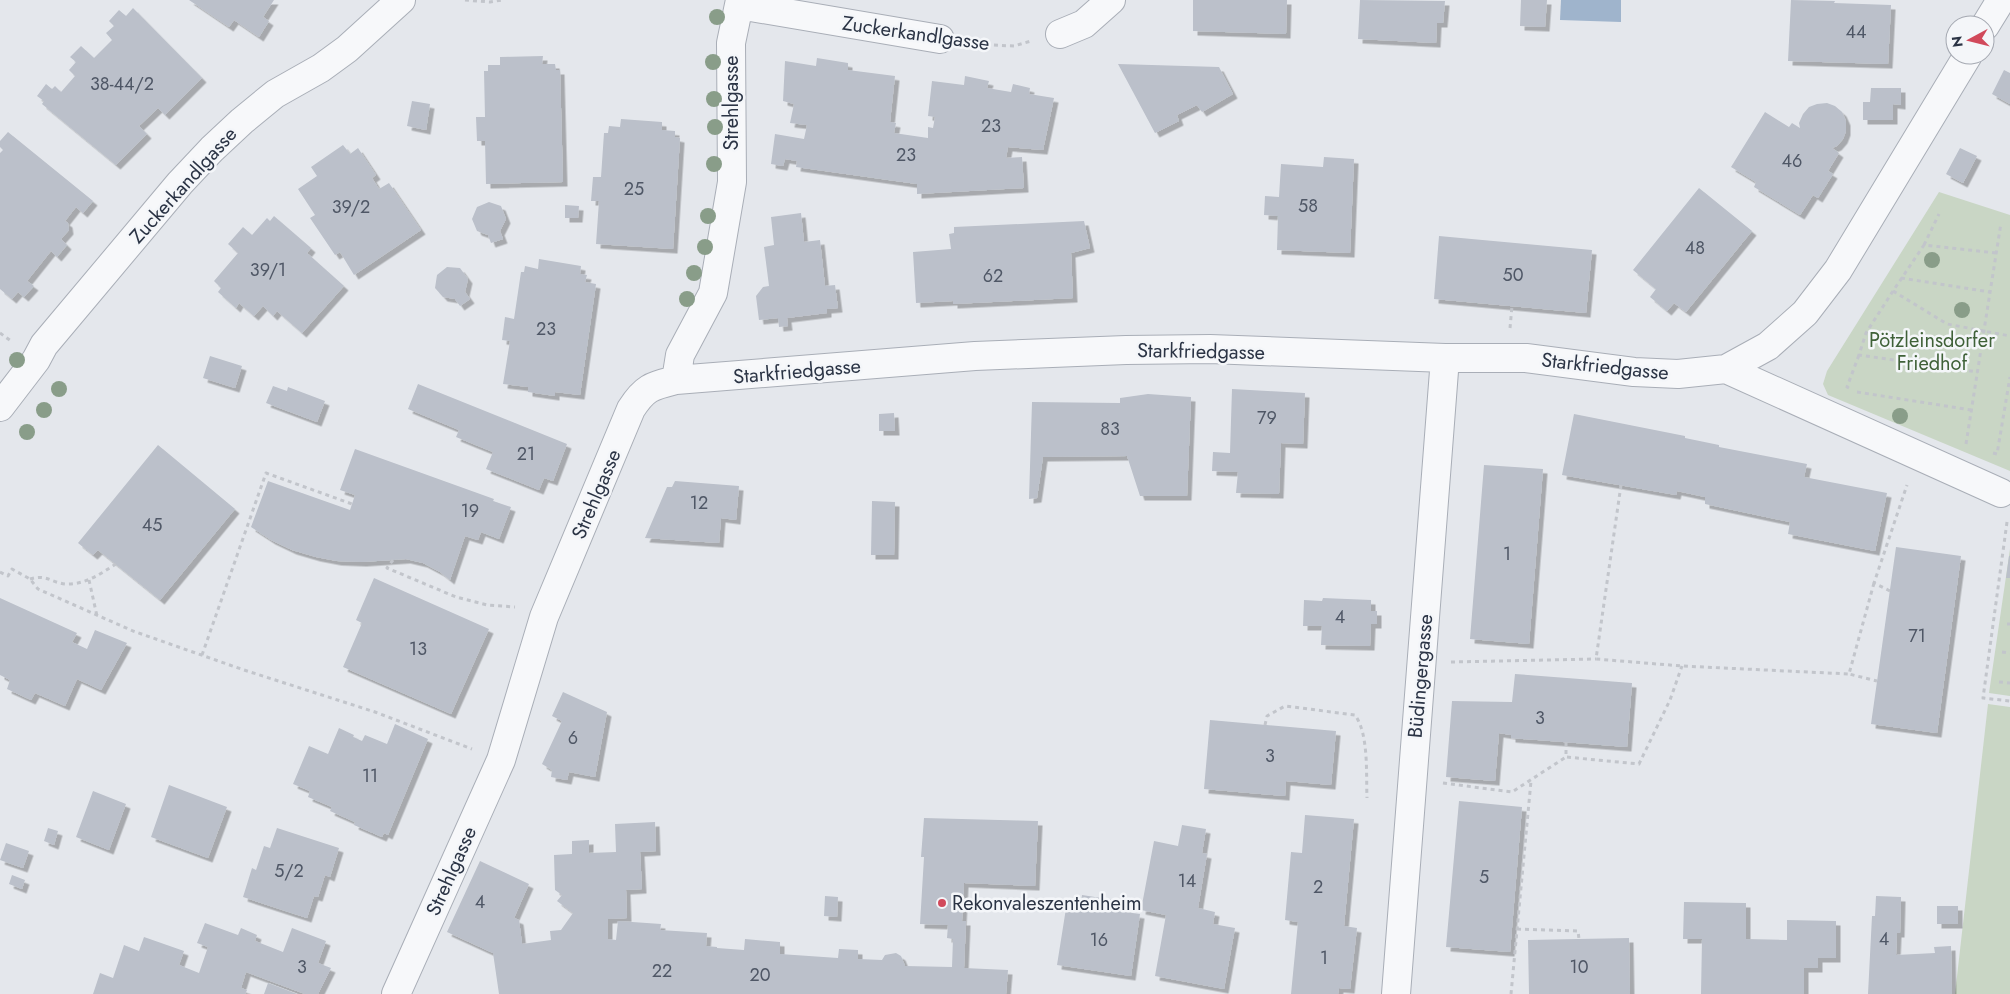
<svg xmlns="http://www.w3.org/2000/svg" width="2010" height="994" viewBox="0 0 2010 994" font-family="Jost,sans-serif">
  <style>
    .green { fill: #c9d6c5 }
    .water { fill: #9fb4cc }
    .building { fill: #bbc0ca; filter: url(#shadow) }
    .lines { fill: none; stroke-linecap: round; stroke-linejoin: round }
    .minor-casing { stroke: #a9aeb7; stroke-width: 30 }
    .path { stroke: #c2c5cb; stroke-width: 3; stroke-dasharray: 4 4; stroke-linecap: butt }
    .minor { stroke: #f7f8fa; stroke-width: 28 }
    .tree { fill: #899d89 }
    .poi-dot { fill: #d1495b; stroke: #f4f6f9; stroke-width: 2 }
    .labels { text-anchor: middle; stroke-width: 5; stroke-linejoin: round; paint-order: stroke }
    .number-label { font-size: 18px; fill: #4f5766 }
    .street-label { font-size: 20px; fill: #2b3445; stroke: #f4f6f9 }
    .park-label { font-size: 20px; fill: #3f6138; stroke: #f4f6f9 }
    .poi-label { font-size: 20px; fill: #2b3445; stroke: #f4f6f9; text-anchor: start }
  </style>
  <defs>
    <filter id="shadow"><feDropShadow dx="4.5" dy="4.5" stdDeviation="0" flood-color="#0004"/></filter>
  </defs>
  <rect width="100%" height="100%" fill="#e4e7ec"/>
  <path class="green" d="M1939,192l71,23v256l-182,-76 -5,-11 4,-13z
    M2010,549v147l-21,-3z
    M1988,704l22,3v287h-55z"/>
  <path class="water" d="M1561,0h60v22l-61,-2z"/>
  <path class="building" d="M189,0h85l-11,17 6,4 -10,16 -25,-17 -5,7z
    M1193,0h94l-1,34 -93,-3z
    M1360,0l85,1 -2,22h-6l-1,20 -78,-4z
    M1521,0h26l-2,27 -25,-1z
    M1791,0l44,1 -1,2 57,2 -3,59 -100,-3z
    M133,8l69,70 -37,37 -7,-7 -19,18 8,8 -31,31 -74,-61 2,-3 -7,-5 9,-12 6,5 3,-3 6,6 14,-16 -6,-6 7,-8 -6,-5 11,-11 13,12 18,-18 -6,-7 8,-7 -5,-5 10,-11 7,6z
    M543,56l-1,8h13l1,6h4l3,112 -77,2 -1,-43h-8l-1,-24h9l-1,-46h4v-6h12v-8z
    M817,58l31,5v7l47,6 -5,46 6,1 -2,10 34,5v-11l5,1 2,-11 -7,-1 4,-35 32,4 1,-9 24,5 -2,7 24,4 2,-8 17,4 -1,6 25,4 -11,52 -35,-3 -2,11 16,-1 2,31 -107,6v-10l-121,-17 1,-6 -12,-2 -2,7 -12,-2 4,-30 29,5 3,-14 -17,-2 4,-19 -11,-3 2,-40 31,5z
    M1118,64l101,3 14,27 -31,18 -5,-7 -20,10 2,6 -24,12z
    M2004,70l6,3v31l-18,-10z
    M1871,88h30v17l-8,-1v16h-30v-18h7z
    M412,101l18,3 -4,26 -19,-4z
    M1827,103l8,3 7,6 4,9v10l-3,8 -6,7 -5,2 7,5 -11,18 5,3 -15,24 -5,-3 -13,20 -46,-28 2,-5 -25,-15 34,-55 24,15 3,-4 8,5 -1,-5 4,-9 6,-7 8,-3z
    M621,119l41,3v8l13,1v6l5,1 -7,111 -77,-5 3,-43h-8l2,-24h8l3,-44h4l1,-7 11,1z
    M8,132l85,69 -10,12 -7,-6 -11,14 3,2 1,7 -8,9 6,6 -10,12 -6,-6 -24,30 7,5 -10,11 -6,-5 -6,7 -12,-10v-136l3,-3 -3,-3v-6z
    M343,145l7,9 8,-6 18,27 -4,3 7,11 10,-6 32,47 -67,45 -14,-23 -5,3 -25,-37 5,-3 -17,-26 19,-13 -6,-9z
    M1960,148l17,8 -14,27 -17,-9z
    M1324,157l30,2 -4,94 -73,-3 1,-34 -14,-1 1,-19 14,1 2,-33 42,3z
    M1699,188l53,43 -66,81 -12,-9 -7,8 -17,-14 6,-8 -23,-19z
    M489,202l12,4 5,13 -6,12 3,8 -12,4 -3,-8 -11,-4 -5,-12 5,-12z
    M565,205l14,1 -1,12h-13z
    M801,213l3,29 16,-2 5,46 10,-1 3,23 -11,1v4l-40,5 1,8 -9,1 -1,-9 -19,2 -3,-24 7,-9 6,-1 -5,-39 10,-2 -3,-28z
    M274,216l37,32 -4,5 37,33 -42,47 -25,-22 -4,5 -10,-10 -9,10 -15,-13 -3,5 -18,-16 3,-4 -7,-7 24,-28 -10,-9 15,-17 9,8 15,-17 3,3z
    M1084,221l6,27 -19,5 2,45 -120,6v-3l-37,2 -3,-51 38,-3 -2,-15 5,-1v-6z
    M1439,236l153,14 -6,63 -152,-14z
    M539,259l42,7 -1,8 7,1 -2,7 11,2 -16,111 -25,-3v4l-27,-4v-5l-25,-3 7,-43 -8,-1 3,-23 9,2 7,-47h3l1,-6 13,3z
    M447,267l13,1 8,11 -3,13 5,7 -10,7 -5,-7 -12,-2 -8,-9 2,-13z
    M210,356l32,10 -7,22 -32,-10z
    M418,384l149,60 -14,37 -9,-3 -5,12 -53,-21 7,-17 -37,-15 3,-7 -51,-21z
    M273,386l14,5 1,-4 37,14 -8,21 -51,-19z
    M1232,389l73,4 -2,51 -22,-1 -2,51 -43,-1 2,-21 -26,-1 1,-19 17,1z
    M1148,394l43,3 -4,99h-47l-13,-40 -84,1 -6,41 -8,1 3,-97 88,1v-5z
    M894,413l1,18h-16v-17z
    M1574,414l111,22v2l34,7v2l88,17 -3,13 83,16 -12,58 -87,-17 2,-12 -85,-18v-7l-28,-6 -1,4 -114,-20z
    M158,445l77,64 -75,91 -62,-50 -5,5 -15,-12z
    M355,449l139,50 -1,2 18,6 -12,32 -18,-7 -3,8 -13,-4 -15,44 -10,-8 -17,-9 -17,-4 -44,3 -25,-1 -21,-4 -24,-7 -21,-10 -20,-13 17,-46 82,29 5,-15 -15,-5z
    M1484,465l59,4 -14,175 -59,-5z
    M675,481l64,5 -3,34 -15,-2 -2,25 -74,-5 22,-51h5z
    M872,501l23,1 -1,53h-23z
    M1896,547l65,9 -24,177 -66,-9z
    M2009,556h1v22h-4z
    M374,578l115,51 -38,85 -108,-47 19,-44 -6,-3z
    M0,598l77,35 -5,9 15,7 8,-19 32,13 -26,47 -24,-11 -12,27 -30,-13 -4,7 -24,-11 3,-9 -10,-5z
    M1323,598l48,2v11h6v13h-6l-1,22 -49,-1 1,-19h-19l1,-26 18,1z
    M1515,674l117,9 -5,64 -116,-9v-3l-12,-2 -4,48 -49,-4 6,-76 60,1z
    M563,692l44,20 -12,65 -26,-5 -2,8 -16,-3 1,-7 -10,-6 20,-43 -10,-5z
    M1210,720l126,11 -5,54 -45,-4 -1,15 -81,-7z
    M395,724l33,15 -40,96 -4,-2 -2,4 -28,-12 1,-3 -25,-11 2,-4 -24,-10 2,-6 -17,-7 16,-38 19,8 11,-26 15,7 -1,2 9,4 3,-6 22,9z
    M169,785l58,22 -19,51 -57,-21z
    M93,791l33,13 -17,46 -33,-13z
    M1459,801l63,6 -12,145 -64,-5z
    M1305,815l49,4 -10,107 13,2 -7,61 -11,-1 -1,6h-47l7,-72 -13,-2 6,-68 11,1z
    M924,818l114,3 -3,65 -71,-3 -2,38h4l-2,47 44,2 -2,24h-507l-6,-41 -46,-21 33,-71 49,23 -15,34 5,2 3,24 29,-4 -1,-9 11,-1 12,-17 -16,-12 5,-6 -7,-5 -1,-35 18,-1v-13l17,-1v13l27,-1 -1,-28 40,-2 1,29 -16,1 2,37 -16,1 1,28 -19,1v20l8,1 2,-19 43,3 -1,6 47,3 -1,13 11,1v1l27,2 1,-11 35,3v12l58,4 1,-9 19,1v9l24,1 3,-5 11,-2 5,3 4,10 47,1 1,-28 -6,-1 1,-13 -28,-1 4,-67h-3z
    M1182,825l24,4 -4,24 5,1 -9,54 17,4 -2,12 22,4 -11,61 -69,-13 11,-61 -25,-5 13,-69 24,5z
    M48,828l10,3 -4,14 -10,-4z
    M277,828l62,20 -9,29 -5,-2 -7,22 -4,-1 -7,22 -64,-21 9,-29 4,2 8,-24 6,2z
    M6,843l23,8 -6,17 -23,-8z
    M12,875l13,5 -3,9 -13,-5z
    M1082,895l45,7 -2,10 15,2 -9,62 -74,-11 10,-63 14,2z
    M825,896l13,1 -1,20 -13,-1z
    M1876,896l25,1 -1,36h-3l-1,22 39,-2 -1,-6 17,-1 1,48h-84l4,-78h3z
    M1684,902l62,1v36l41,1v-20l49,1v37h-18v10h-14v26h-103l1,-55h-19z
    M1937,906h21v18h-21z
    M205,923l33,12 3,-7 16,7 -2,6 28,11 9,-24 34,13 -8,22 13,5 -13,26h-13l-59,-22 -5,16 6,2 -2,4h-152l7,-21 13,5 11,-33 15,6 5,-14 40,14 -5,14 20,8 9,-26 -11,-4z
    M1629,938l1,56h-101l-1,-54z
    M268,983l29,11h-33z"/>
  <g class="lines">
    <defs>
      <path id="minor" d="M739,5l201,34
        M1985,26l16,-26
        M1060,34l24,-10 27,-24
        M1726,369l275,124
        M676,380l4,-25 33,-62 19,-111 -1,-139 9,-43
        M0,407l36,-47 8,-15 136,-162 32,-34 30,-28 33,-27 46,-26 26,-19 54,-49
        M396,994l105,-234 43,-143 87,-208c14,-22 21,-23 45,-29l299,-24 151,-6 84,-1 235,9h81l108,14 44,2 48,-5 42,-23 37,-33 33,-43 130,-215
        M1396,994l49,-636"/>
    </defs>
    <use href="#minor" class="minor-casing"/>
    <path class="path" d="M465,0l25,2 12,-2
      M970,44l44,2 17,-5
      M1924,245l15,-31
      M1996,253l-72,-8 -31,46 54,33 63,12
      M1901,278l89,14
      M1893,291l-27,42 -7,22 119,17
      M1510,328l2,-22
      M0,333l11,8
      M1849,388l-2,-1 12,-32
      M1857,392l114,18
      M1966,444l35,-221
      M1993,453l4,1 13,-77
      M1621,485l-25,174 86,7 167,8
      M2007,522l-24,176 27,3
      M393,560l-6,8 69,29 31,8 28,2
      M0,572l8,4 4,-7 18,10 8,10 95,42 111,39 131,42 97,37
      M30,579c16,-5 20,3 35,5 20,1 35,-10 51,-20
      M89,580l8,36
      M1874,583l-25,91 28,7
      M1890,591l-16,-8 33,-98
      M2007,624h3
      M2002,652l8,1
      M202,655l64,-182 86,31
      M1451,662l145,-3
      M1999,682l11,1
      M1265,725l2,-9 18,-10 70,9c14,19 11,60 12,83
      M1566,742v15l73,7 31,-64 12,-34
      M1443,783l69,9 54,-35
      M1517,929l61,2 1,8
      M1511,994l20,-213"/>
    <use href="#minor" class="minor"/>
  </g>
  <g class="tree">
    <circle cx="717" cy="17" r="8"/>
    <circle cx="713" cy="62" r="8"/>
    <circle cx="714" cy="99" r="8"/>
    <circle cx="715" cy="127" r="8"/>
    <circle cx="714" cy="164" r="8"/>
    <circle cx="708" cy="216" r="8"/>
    <circle cx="705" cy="247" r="8"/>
    <circle cx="1932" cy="260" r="8"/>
    <circle cx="694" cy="273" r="8"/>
    <circle cx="687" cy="299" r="8"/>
    <circle cx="1962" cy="310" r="8"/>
    <circle cx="17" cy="360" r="8"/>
    <circle cx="59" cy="389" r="8"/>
    <circle cx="44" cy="410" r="8"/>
    <circle cx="1900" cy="416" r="8"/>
    <circle cx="27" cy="432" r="8"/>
  </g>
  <circle class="poi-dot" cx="942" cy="903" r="5"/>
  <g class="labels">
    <g class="number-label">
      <text x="1856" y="38">44</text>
      <text x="122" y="90">38-44/2</text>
      <text x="991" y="132">23</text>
      <text x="906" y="161">23</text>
      <text x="1792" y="167">46</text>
      <text x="634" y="195">25</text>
      <text x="1308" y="212">58</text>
      <text x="351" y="213">39/2</text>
      <text x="1695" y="254">48</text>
      <text x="268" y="276">39/1</text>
      <text x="1513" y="281">50</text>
      <text x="993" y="282">62</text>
      <text x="546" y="335">23</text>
      <text x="1267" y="424">79</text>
      <text x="1110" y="435">83</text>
      <text x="526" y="460">21</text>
      <text x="699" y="509">12</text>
      <text x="470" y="517">19</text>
      <text x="152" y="531">45</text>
      <text x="1507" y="560">1</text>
      <text x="1340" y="623">4</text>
      <text x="1917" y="642">71</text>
      <text x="418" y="655">13</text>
      <text x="1540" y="724">3</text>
      <text x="573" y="744">6</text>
      <text x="1270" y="762">3</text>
      <text x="370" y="782">11</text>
      <text x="289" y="877">5/2</text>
      <text x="1484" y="883">5</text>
      <text x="1187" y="887">14</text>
      <text x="1318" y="893">2</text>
      <text x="480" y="908">4</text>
      <text x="1884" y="945">4</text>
      <text x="1099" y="946">16</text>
      <text x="1324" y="964">1</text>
      <text x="302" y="973">3</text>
      <text x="1579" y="973">10</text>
      <text x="662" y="977">22</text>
      <text x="760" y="981">20</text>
    </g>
    <g class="street-label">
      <text transform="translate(916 33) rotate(8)" y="7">Zuckerkandlgasse</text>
      <text transform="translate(731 103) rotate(-90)" y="7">Strehlgasse</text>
      <text transform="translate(183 185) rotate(-48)" y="7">Zuckerkandlgasse</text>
      <text transform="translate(1201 351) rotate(1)" y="7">Starkfriedgasse</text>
      <text transform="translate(1605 366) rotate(6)" y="7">Starkfriedgasse</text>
      <text transform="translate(797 371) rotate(-5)" y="7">Starkfriedgasse</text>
      <text transform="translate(596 494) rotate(-67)" y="7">Strehlgasse</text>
      <text transform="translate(1420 676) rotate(-85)" y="7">Büdingergasse</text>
      <text transform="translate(451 871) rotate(-66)" y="7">Strehlgasse</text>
    </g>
    <g class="park-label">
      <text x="1932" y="347">Pötzleinsdorfer<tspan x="1932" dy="23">Friedhof</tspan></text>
    </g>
    <g class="poi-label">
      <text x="952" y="910">Rekonvaleszentenheim</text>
    </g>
  </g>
  <g transform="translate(1970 40) rotate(263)"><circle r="24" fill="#f4f6f9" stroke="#a4a8b1"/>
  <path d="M0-4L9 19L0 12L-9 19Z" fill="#d1495b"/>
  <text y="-8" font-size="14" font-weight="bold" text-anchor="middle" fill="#2b3445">N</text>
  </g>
</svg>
